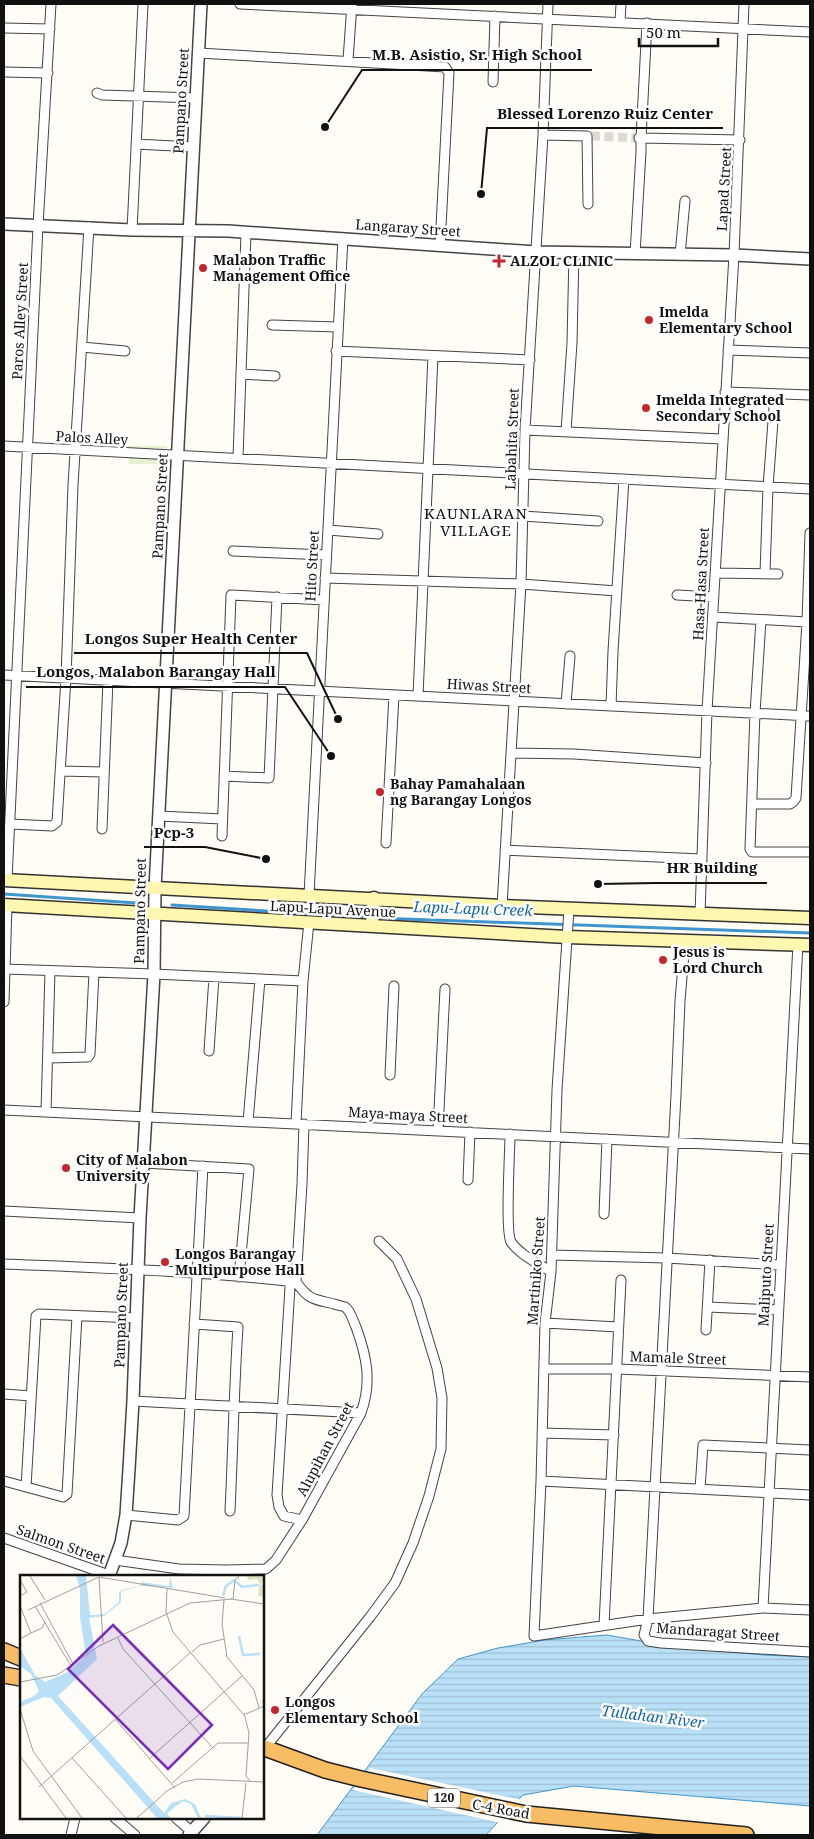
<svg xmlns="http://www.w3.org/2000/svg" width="814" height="1839" viewBox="0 0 814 1839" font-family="'Noto Serif',serif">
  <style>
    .pitch { fill: #e6f2cf }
    .water { fill: url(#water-rules); stroke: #3f96cf }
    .pier { fill: #fffdf5 }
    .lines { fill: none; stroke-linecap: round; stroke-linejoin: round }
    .stream { stroke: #3f96cf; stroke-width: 3 }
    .minor-tunnel { stroke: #dbdad3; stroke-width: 9; stroke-dasharray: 9 4.5; stroke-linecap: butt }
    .minor-casing { stroke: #444; stroke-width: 11 }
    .tertiary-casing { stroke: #444; stroke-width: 14 }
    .secondary-casing { stroke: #333; stroke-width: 15 }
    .trunk-casing { stroke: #222; stroke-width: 18 }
    .minor { stroke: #fff; stroke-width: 9 }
    .tertiary { stroke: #fff; stroke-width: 11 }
    .secondary { stroke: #fff6b0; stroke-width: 12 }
    .trunk { stroke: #f7bc64; stroke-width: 15 }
    .poi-dot { fill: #c4262e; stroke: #fff; stroke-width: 2 }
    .labels { text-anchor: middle; stroke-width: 5; stroke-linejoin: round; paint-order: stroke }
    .shield { fill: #fff; stroke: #585858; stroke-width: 1 }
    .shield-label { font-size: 12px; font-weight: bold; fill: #111 }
    .street-label { font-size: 14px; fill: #111; stroke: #fff }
    .poi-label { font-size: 14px; font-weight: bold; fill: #111; stroke: #fff; text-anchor: start }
    .neighbourhood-label { font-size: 15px; letter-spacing: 1px; fill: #111; stroke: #fff }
    .water-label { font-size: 15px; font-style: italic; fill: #1768a6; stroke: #fff }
    .inset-river { fill: none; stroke: #b9e0f7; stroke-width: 2.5 }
    .inset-road { fill: none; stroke: #a09f9a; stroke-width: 1 }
    .view { fill: #7b2cbf; fill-opacity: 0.15; stroke: #7b2cbf; stroke-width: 2.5 }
    .inset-edge { fill: none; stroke: #111; stroke-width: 2.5 }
    .leader { fill: none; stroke: #111; stroke-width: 2 }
    .callout-dot { fill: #111; stroke: #fff; stroke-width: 2 }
    .callout-label { font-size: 15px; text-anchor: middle; font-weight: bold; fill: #111; stroke: #fff; stroke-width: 5; stroke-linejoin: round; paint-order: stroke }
  </style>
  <defs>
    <pattern id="water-rules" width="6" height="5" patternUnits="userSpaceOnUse" patternTransform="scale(1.25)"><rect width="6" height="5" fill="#b9e0f7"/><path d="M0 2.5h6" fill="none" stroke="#9ebfd3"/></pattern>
  </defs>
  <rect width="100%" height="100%" fill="#fffdf5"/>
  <path class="pitch" d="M129,446h38v18h-38z"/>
  <path class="water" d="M607,1635l68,12 89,8 46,2v149l-236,-20 -51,9 -37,40h-169l105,-141 36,-35 40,-11 18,-3 28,-5z"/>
  <path class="pier" d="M370,1768l152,32 -21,23 -148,-33z"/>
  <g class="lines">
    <path class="stream" d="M4,894l132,9
      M172,905l190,12
      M376,918l434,15"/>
    <path class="minor-tunnel" d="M591,136l48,2"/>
    <defs>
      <path id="minor" d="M240,4l570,28
        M620,22l1,-18
        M647,23l-6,115 99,2
        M4,28l46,1
        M198,53l247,14 4,6 -9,173
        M348,60l4,-56
        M4,72l44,1
        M493,82l2,-66
        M97,93l5,2 94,3
        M543,135l44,1 1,68
        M136,144l57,3
        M132,230l11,-226
        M635,254l6,-102v-14h-2
        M680,255l5,-54
        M272,325l65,2
        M82,347l43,4
        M728,350l82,3
        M336,351l194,9
        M241,374l34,2
        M725,392l85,3
        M525,430l197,9
        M566,431l6,-88 2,-90
        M4,446l806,43
        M238,458l8,-225
        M523,516l75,5
        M328,530l50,4
        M233,551l93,4
        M715,573l63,1
        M765,573l3,-86 7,-92
        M325,578l196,6 96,7
        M677,595l37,2
        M713,617l94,5
        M761,620l-6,93 -5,136 2,3h58
        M4,675l806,41
        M418,696l15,-340
        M566,704l4,-48
        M611,706l2,-55 11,-172
        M511,753l63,1 132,9
        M60,771l44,1
        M224,776l45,2 8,-181
        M752,804h38l3,-2 3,-4 11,-176 3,-89
        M159,816l63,3
        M10,824l42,2 5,-4 9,-144 7,-193 16,-258
        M102,829l6,-149
        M222,836l9,-241 93,5
        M386,843l8,-148
        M505,850l196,9
        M7,880l31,-654 13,-222
        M309,895l34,-657
        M502,906l19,-322 4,-154 18,-295 5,-131
        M569,909l-12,181 -6,182 -6,51 -4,158 -7,155 114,-17 115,-11 47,2
        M700,914l7,-203 27,-456 10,-251
        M685,941l-5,60 -4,94 -28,524 -4,16 4,6 13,2 149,9
        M4,969l150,5 149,7
        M4,1002l3,-97
        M209,1051l5,-74
        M48,1058l40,-1 2,-3 4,-82
        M390,1075l4,-89
        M4,1110l806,39
        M46,1112l4,-141
        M248,1122l12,-143
        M296,1124l7,-143 6,-59
        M438,1130l7,-141
        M510,1134c0,18 -5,97 1,108 9,13 27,21 40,30
        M144,1163l105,6 -10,108
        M468,1180l2,-48
        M4,1211l136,7
        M604,1214l3,-75
        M552,1255l115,3 113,7
        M4,1264c97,4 195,7 292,18
        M293,1282l-3,5 -13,208 2,12 5,9 18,4
        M708,1307l70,3
        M545,1323l73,4
        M194,1324l44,3c-4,61 -5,122 -8,184
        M706,1330l4,-70
        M544,1369h73l193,8
        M4,1394l27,2
        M133,1401l228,12
        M542,1433l72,2
        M4,1481l59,16 4,-3 10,-178
        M541,1481l269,14
        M26,1487l10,-171 3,-2 97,4
        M700,1489l3,-44 107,5
        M126,1515l52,5 6,-4 19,-350
        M4,1538l105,37
        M115,1560l64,9 47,1 40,-1 10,-9 26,-40 59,-107c11,-31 6,-56 -5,-86 -3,-6 -5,-16 -11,-20 -3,-1 -8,-2 -11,-3 -21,-5 -25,-4 -38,-22l6,-98 2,-60
        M763,1608l35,-664
        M604,1625l17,-345
        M265,1748l105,-131 25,-34 18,-40 16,-47 12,-47 1,-51 -5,-30 -21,-69 -19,-40 -18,-18
        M115,1818l20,17
        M176,1818l16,14
        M71,1835l4,-17"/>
      <path id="tertiary" d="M4,224l128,6 96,1 308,21 198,3 76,4
        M109,1576l12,-33 5,-28 3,-46 4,-68 7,-183 14,-244 1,-86 46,-884
        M189,1835l15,-17"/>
      <path id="secondary" d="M4,880l498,26 308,12
        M4,905l563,32 243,8
        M372,926l2,-28"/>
      <path id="trunk" d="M4,1651l17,7
        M4,1675l17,3
        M262,1747l63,23 36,9 165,35 220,21"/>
    </defs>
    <use href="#minor" class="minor-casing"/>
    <use href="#tertiary" class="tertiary-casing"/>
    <use href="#secondary" class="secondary-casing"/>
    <use href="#trunk" class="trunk-casing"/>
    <use href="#minor" class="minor"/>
    <use href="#tertiary" class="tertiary"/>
    <use href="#secondary" class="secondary"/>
    <use href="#trunk" class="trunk"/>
  </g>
  <g class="poi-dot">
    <path d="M496.5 253.5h5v5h5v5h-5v5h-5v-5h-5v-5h5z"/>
    <circle cx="203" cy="268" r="5"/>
    <circle cx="649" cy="320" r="5"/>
    <circle cx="646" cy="408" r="5"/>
    <circle cx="380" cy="792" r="5"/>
    <circle cx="663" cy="960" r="5"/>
    <circle cx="66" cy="1168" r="5"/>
    <circle cx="165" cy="1262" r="5"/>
    <circle cx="275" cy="1710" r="5"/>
  </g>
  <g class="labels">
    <rect class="shield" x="428" y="1788.5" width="32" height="19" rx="4"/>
    <g class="shield-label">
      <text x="444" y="1802">120</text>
    </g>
    <g class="street-label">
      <text transform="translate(181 101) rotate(-87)" y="5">Pampano Street</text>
      <text transform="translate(724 189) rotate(-87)" y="5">Lapad Street</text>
      <text transform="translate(408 228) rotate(4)" y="5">Langaray Street</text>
      <text transform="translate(20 321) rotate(-87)" y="5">Paros Alley Street</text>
      <text transform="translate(92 438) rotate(3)" y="5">Palos Alley</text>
      <text transform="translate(512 439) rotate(-88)" y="5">Labahita Street</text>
      <text transform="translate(160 506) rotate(-87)" y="5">Pampano Street</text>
      <text transform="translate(312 566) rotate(-87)" y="5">Hito Street</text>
      <text transform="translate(701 584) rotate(-87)" y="5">Hasa-Hasa Street</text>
      <text transform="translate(489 686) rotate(3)" y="5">Hiwas Street</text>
      <text transform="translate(333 909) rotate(3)" y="5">Lapu-Lapu Avenue</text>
      <text transform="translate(140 911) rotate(-89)" y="5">Pampano Street</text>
      <text transform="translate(408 1115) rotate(3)" y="5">Maya-maya Street</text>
      <text transform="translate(536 1271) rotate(-86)" y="5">Martiniko Street</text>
      <text transform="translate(766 1275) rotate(-87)" y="5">Maliputo Street</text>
      <text transform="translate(121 1315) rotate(-88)" y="5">Pampano Street</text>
      <text transform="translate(678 1358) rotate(2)" y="5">Mamale Street</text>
      <text transform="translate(325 1449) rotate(-62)" y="5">Alupihan Street</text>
      <text transform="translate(61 1544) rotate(19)" y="5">Salmon Street</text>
      <text transform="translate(718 1632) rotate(4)" y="5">Mandaragat Street</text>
      <text transform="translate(501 1809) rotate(10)" y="5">C-4 Road</text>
    </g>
    <g class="poi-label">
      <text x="213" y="265">Malabon Traffic<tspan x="213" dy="16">Management Office</tspan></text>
      <text x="510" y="266">ALZOL CLINIC</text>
      <text x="659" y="317">Imelda<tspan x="659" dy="16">Elementary School</tspan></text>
      <text x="656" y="405">Imelda Integrated<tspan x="656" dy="16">Secondary School</tspan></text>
      <text x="390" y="789">Bahay Pamahalaan<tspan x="390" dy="16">ng Barangay Longos</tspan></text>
      <text x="673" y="957">Jesus is<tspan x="673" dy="16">Lord Church</tspan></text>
      <text x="76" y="1165">City of Malabon<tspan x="76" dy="16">University</tspan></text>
      <text x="175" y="1259">Longos Barangay<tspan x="175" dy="16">Multipurpose Hall</tspan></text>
      <text x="285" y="1707">Longos<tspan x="285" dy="16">Elementary School</tspan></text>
    </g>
    <g class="neighbourhood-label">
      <text x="476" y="519">KAUNLARAN<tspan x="476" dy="17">VILLAGE</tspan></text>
    </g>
    <g class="water-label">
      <text transform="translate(473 909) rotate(2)" y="5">Lapu-Lapu Creek</text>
      <text transform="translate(653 1717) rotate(7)" y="5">Tullahan River</text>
    </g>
  </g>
  <g transform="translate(20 1575)">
    <rect width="244" height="244" fill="#fffdf5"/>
    <path d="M227,1h17l-3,9h3v12l-6,-1 2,-13 -3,-4 -9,1z" fill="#d9e3c4"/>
    <path d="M56,1h10l4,39h6l9,-1 14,-12v-9l2,-3 19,-4 2,-4 27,4 1,-10 3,12 -31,-2 -21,5v11l-2,2 -15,12 -15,2 8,41 -39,37 106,117 7,-10 14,-4 10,5 6,14h-3l-7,-14 -8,-3 -16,12 3,5h-13l-106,-120 -7,-1 -24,10v-5l14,-6 5,-5 -8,-17 -11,-8v-18l15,27 10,7 23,-10 18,-17 -6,-37v-29z" fill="#b9e0f7"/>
    <path class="inset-river" d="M203,21l3,-10 8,-6 8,7 17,-2M219,61l4,19 17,-1M185,241l36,2"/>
    <path class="inset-road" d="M10,1l15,24M79,3l4,64M0,5l7,12 -7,4M147,14l-1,23 7,20 71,83M211,24l33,5M213,24l2,-19 4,-4M204,25l-2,24 5,33 27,33 5,18M20,28l33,61M0,31l11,27 -11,6M15,31l36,60M8,35l71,-33 126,21M11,58l11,-5 3,-6M98,63l5,11 89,98M172,77l8,-7 24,-6M0,107l37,-7 42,-29 91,-43 42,-4M0,134l13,42 49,67M224,138l5,20 -3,43 4,5M226,139l18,-8M96,145l59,68M0,181l46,62M52,183l54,60M130,183l92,-82M152,208l46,-40h30M19,212l152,-135M117,243l30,-27 16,-9 15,-3 66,3M222,243l4,-35"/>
    <path class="view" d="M93,50l99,100 -44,44 -100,-100z"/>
    <rect width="244" height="244" class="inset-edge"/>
  </g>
  <path class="leader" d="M325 127L362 70H592M481 194L487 128H723M338 719L307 653H74M331 756L285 687H26M266 859L205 847H144M598 884L656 883H767"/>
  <g class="callout-dot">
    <circle cx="325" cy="127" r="5"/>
    <circle cx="481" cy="194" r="5"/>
    <circle cx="338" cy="719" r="5"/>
    <circle cx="331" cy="756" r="5"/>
    <circle cx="266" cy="859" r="5"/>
    <circle cx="598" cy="884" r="5"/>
  </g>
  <g class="callout-label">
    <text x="477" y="60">M.B. Asistio, Sr. High School</text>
    <text x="605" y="119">Blessed Lorenzo Ruiz Center</text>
    <text x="191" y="644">Longos Super Health Center</text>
    <text x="156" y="677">Longos, Malabon Barangay Hall</text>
    <text x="174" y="838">Pcp-3</text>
    <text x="712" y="873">HR Building</text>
  </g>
  <rect width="814" height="1839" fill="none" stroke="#111111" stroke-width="10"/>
  <path d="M639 38v8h79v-8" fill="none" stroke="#111111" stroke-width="2.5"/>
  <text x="646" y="38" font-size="15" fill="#111111" stroke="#ffffff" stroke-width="4" paint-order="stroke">50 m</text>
</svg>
